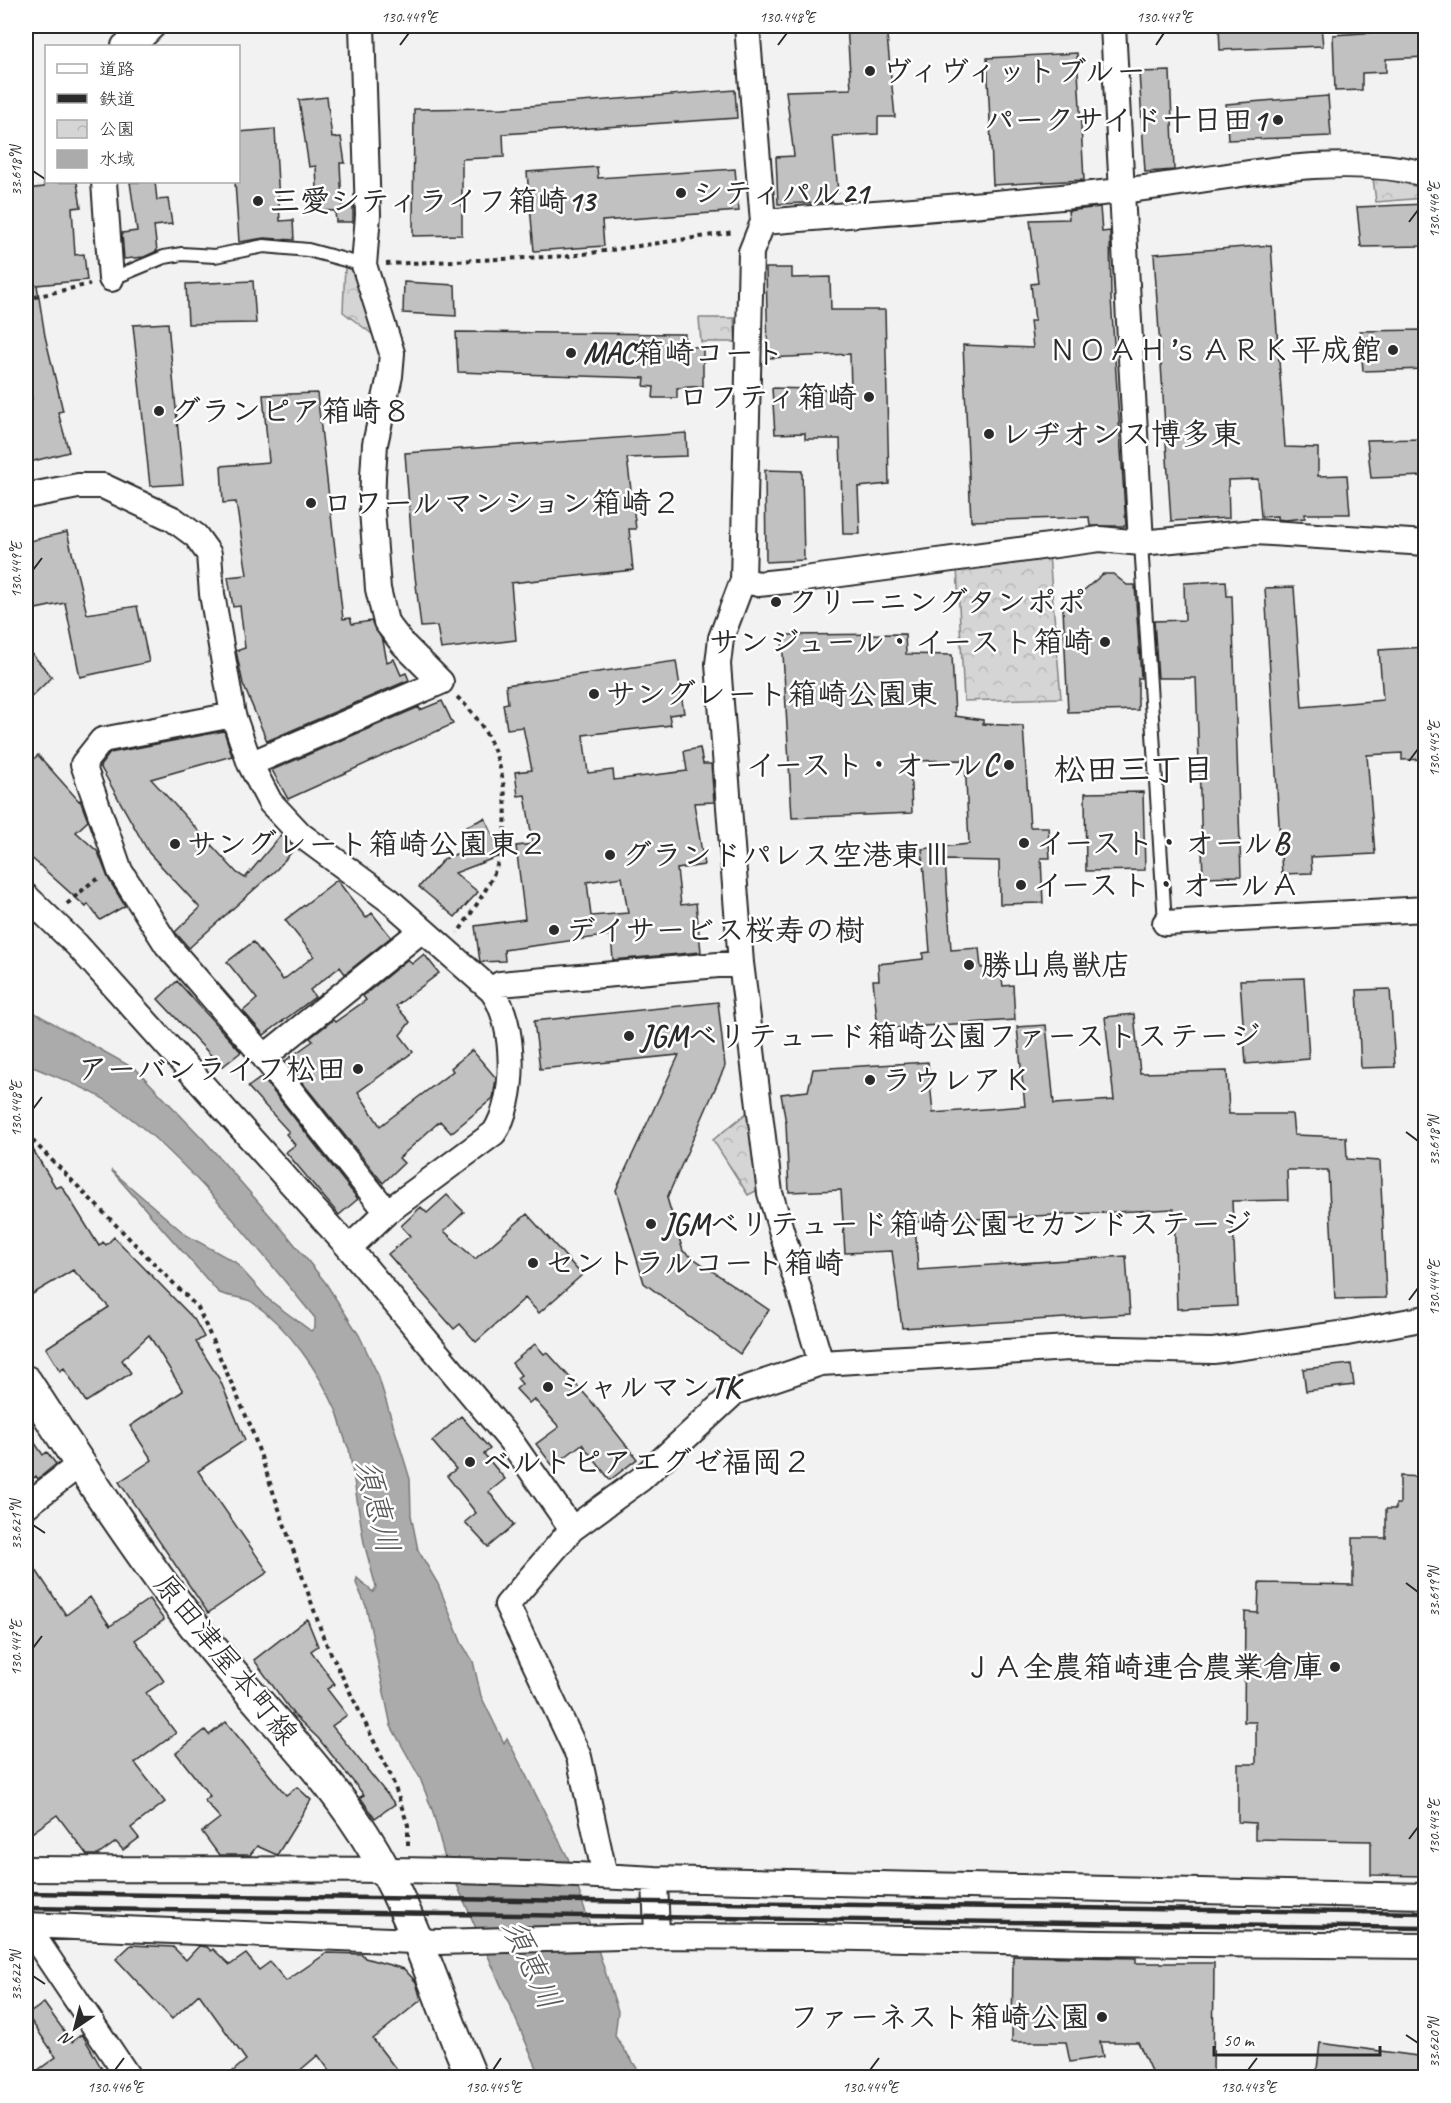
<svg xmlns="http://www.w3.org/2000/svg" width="1451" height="2103" viewBox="0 0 1451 2103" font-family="Caveat,'Klee One',sans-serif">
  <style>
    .park { fill: url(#park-crowns); stroke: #808080; stroke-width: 1.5 }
    .water { fill: #ababab; stroke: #787878; stroke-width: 1.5 }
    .building { fill: #c1c1c1; stroke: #2b2b2b; stroke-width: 1.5; fill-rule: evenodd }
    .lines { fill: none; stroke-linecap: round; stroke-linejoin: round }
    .service-casing { stroke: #2b2b2b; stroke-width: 16 }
    .minor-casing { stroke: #2b2b2b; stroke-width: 28 }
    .tertiary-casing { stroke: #2b2b2b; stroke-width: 34 }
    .path { stroke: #2b2b2b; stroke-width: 4; stroke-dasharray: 4.5 4.5; stroke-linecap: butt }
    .service { stroke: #fff; stroke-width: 12 }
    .minor { stroke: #fff; stroke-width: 24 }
    .tertiary { stroke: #fff; stroke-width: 30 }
    .rail { stroke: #2b2b2b; stroke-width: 4.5 }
    .ticks { fill: none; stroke: #2b2b2b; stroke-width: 2 }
    .poi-dot { fill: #2b2b2b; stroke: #fff; stroke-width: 2 }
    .labels { text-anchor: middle; stroke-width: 5; stroke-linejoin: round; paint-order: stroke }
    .poi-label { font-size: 30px; font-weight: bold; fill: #2b2b2b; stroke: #fff; text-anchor: start }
    .street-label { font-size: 30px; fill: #2b2b2b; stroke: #fff }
    .neighbourhood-label { font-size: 32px; font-weight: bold; fill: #2b2b2b; stroke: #fff }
    .water-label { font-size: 32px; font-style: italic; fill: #585858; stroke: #fff }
    .neatline { fill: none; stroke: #2b2b2b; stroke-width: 2 }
    .ticks-label { font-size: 15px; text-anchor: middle; fill: #2b2b2b }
  </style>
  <defs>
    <pattern id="park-crowns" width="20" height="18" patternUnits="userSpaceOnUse" patternTransform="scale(1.5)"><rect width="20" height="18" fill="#d5d5d5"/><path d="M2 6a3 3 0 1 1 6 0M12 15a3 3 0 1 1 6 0" fill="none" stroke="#b7b7b7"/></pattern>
  </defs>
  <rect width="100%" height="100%" fill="#f2f2f2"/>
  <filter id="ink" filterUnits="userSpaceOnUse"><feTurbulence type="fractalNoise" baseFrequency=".0167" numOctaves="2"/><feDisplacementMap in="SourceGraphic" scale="12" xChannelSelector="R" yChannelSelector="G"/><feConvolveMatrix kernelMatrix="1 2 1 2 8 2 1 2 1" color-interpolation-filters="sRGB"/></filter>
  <g filter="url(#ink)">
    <path class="park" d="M1373,178l19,2 33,9v9l-49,4z
      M345,264l13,8 22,68 -37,-28z
      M699,318h35l2,24h-35z
      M1049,555l12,143 -97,3 -7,-134z
      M748,1112l10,78 -10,5 -35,-55z"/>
    <path class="water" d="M26,1008l111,62 67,70 83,95 38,47 34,53 19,40 32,104 1,36 7,35 20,34 24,60 11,17 8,35 23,47 3,-5 61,120 50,153 -3,25 28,41h-102l-97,-222 -11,-43 -13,-34 -29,-52 -25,-120 -10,-23 1,-5 16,14 3,-5 -12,-44 -15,-94c-7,-13 -7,-26 -13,-39 -18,-40 -47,-82 -84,-108 -9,-6 -24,-4 -34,-10l-107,-122 75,65 49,27 33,37 43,32 4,-4v-9c-59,-71 -126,-160 -202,-213 -24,-17 -60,-29 -87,-41z"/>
    <path class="building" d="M847,26h39l9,91h-17v17l-45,2 5,57 -7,1 1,8 -54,2 -2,-47 18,-1 -8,-65 65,-2z
      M1219,26h102l2,20 -103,4z
      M1391,26h34v31l-39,2v13l-24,1v17l-27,1 -2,-56 59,-4z
      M1077,53l7,127 -91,5 -6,-127z
      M1170,71l4,99 -29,2 -6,-100z
      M735,90l2,28 -234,16 1,23 -42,2v76l-49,1 1,-127 89,-1z
      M1328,96l3,40 -103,4 -2,-36z
      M327,97l5,41 9,-1 4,26h-5l2,42h11v17h-17l-1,-11 -17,-1 -2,-44 -7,1 -10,-67z
      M275,129l5,92 13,-1 1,20 -30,-2 -25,4 -4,-60h3v-50z
      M597,167l1,11 137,-9 4,42 -137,10 2,25 -70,5 -7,-79z
      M44,182h33l4,25 -9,1 3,47 9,-1 3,26 -50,5 8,51 18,75 -5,1 11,40 -43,11v-63l6,-1 -6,-35v-175l18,-2z
      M130,182h25l2,18 11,-1 4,25 -18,2 3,25 -13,6 -20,2 -2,-26 15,-2z
      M1425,204v42l-64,1 -4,-40z
      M1100,207l2,25 8,-1 1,67 15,228h-36l-1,-9 -118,4 -8,-176 70,3 -3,-27h5l-4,-37 7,-1 -8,-63 39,-1 -1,-8z
      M1271,245l14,202 33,1v28l29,-1 3,39h-45v4l-20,2 -8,-1v-3l-16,1 -3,-38 -30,1 1,38 -58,3 -17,-267z
      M766,268h26v10l38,-1 1,33h54l4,174 -31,3 2,47h-17l-3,-95h-35v-6l-30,1 -3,-46 79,2 -1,-36 -82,4z
      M253,281l3,42 -68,1 -2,-40z
      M404,282l51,3 1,31 -53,-3z
      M168,323l15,161 -33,2 -17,-161z
      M1425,330v39l-62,2 -3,-40z
      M456,332l229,2 -1,14 19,-2v40l-26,2v10h-24l1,-11 -10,-1 1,-8 -187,-6z
      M317,393l26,226 7,-1 2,6 19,-3 12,20 4,21 7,-3 7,16 5,-2 3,7 -142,61 -24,-57 -7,-33 9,-3 -5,-42 -7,1 -5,-30 19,-2 -11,-73 -13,1 -2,-37 48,-4 -6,-67z
      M686,433l1,23 -60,2 9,71h-7l4,41 -122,13 5,57 -75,9 -4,-23 -16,1 -8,-68 -8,-106z
      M1425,439v37l-54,2 -4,-38z
      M765,470l37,1 2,89 -38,2z
      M67,532l20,82 50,-8 12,56 -69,15 -15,-74 -39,8v-69z
      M1103,574h10l14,11h8l6,93h-3v32l-70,2 -5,-104z
      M1226,581l1,15h5l9,280 -38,1 -7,-199h-38l-4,-57 31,-1 -1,-37z
      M1294,587l8,120 81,-7 -4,-50 46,-3v112l-23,1v-7l-35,2 8,99 -64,3 1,16 -30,1 -17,-286z
      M905,634l1,20 46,1 3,61 28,4v4l40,2 7,101h18l2,31h-9l2,45 -43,1 -1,-43 -54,-1 6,90 28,-2 2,20 19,-2 3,20 10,-1 2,35 -137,9 -5,-49h6l-1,-16 45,-5v-6l7,-1 -8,-103 47,-5 -4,-84 -55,1 2,52 -120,5 -10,-183z
      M26,647l26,30 -26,25z
      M676,661l8,52 -15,2 2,10 -88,10 5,38 25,-3 1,10 73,-9 -3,-20 16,-3 3,16h8l3,38 -20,1 10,62 -27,4 4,36 15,-2 5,49 -88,8 -2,-25 -107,15 1,11 -25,1 -5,-36 50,-7 -9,-73 17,-2 -8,-49 -7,1 -3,-24 17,-2 -9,-43 -16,2 -4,-25 5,-1 -2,-18zM622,877l6,36 -37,3 -4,-34z
      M442,701l11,23 -165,75 -16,-29 147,-63 1,3z
      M224,731l8,25 -81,23 86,94 8,5 36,-43 14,13 -18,21 -88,79 -14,-16 25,-24 -51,-55 -49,-87 10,-13z
      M38,755l41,46 1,-1 8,21 -12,11 22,20 10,26 17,28 -25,14 -12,-16 -2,3 -60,-54v-87z
      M1143,792l2,78 -59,1 -1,-78z
      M485,818l17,37 -47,18 23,19 -23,25 -36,-30 25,-28 32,-13 -9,-20z
      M337,880l29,38 6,-5 19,24 -46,37 -5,-7 -30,23 5,7 -51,38 -21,-24 14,-12 -30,-37 26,-20 30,38 31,-24 -29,-36z
      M424,954l15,19 -43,33 14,16 -10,13 13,17 -55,40 22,34 73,-55 -2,-3 21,-18 24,28 -3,20 -42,35 -11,-12 -41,37 5,5 -21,20 -98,-122 28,-20 -3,-3 23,-18 2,2 31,-22 -3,-4 45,-37 4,5z
      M1304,978l5,81 -63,5 -6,-84z
      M177,981l64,71 -19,15 -64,-68z
      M1390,989l5,78 -34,1 -4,-78z
      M718,1002l7,64 -58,132 16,53 86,59 -29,44 -96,-71 -28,-93 63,-135 -139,14 -6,-48z
      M1134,1014l6,59 87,-2 2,43h63l2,21 52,2 1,22 33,2 6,137 -51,1 -7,-129h-41l1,30 -56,1 5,105 -60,3 -3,-100 -259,13 3,48 208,-14 4,58 -228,14 -10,-77 -47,2 -4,-63 -52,2 -3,-69 -5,-29 27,-3 5,-22 115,-7 5,51 92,-7 -8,-79 29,-2 8,79 60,-4 -9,-83z
      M262,1077l96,122 -19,16 -53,-63 9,-7 -9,-11 3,-2 -41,-45z
      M26,1138l30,50 5,-2 2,2 36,58 4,-4 3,3 8,-8 80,82 10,18 -8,5 24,38 25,60 -47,31 70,101 -60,41 -89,-131 33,-22 -22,-34 53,-35 -34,-56 -27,25 9,13 -45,29 -22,-34 -4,3 -14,-23 63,-41 -36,-37 -47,28z
      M447,1195l17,17 -20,19 31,28 52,-45 55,61 -43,38 -14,-15 -49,44 -16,-18 -6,5 -66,-75 22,-18 -9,-10 20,-19 6,6z
      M535,1344l9,10 3,-2 44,49 46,58 -27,21 -28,-36 -29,22 -17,-22 23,-17 -25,-28 -5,4 -13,-14 6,-5 -5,-6 4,-3 -9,-12z
      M1351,1364l3,21 -48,6 -3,-22z
      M461,1416l29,33 -6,5 21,25 -16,13 25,33 -26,22 -23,-25 11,-9 -29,-37 9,-7 -24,-28z
      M26,1430l17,25 4,-3 9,12 -18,15 -2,-3 -10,8z
      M1400,1476l25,1v399l-54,-1v-34l-116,-2v-16l-17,-1v-58h18v-42h-12l1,-110 13,1 1,-30 94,2v-47h33v-29h10v-5h4z
      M26,1555l40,60 24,-18 20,29 39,-27 15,21 -29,20 29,41 -18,12 30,40 -41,30 30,39 -34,26 8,10 -16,12 -7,-8 -18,13h-11l-30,-40 -31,22z
      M307,1619l11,27 -7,5 24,33 -8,5 20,26 -15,11 63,78 -20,14 -15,-21 4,-2 -46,-57 -24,-23 -40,-55z
      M226,1722l60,73 11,-8 14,13 -34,55 -20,-9 -7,9h-31l-17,-23 18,-14 -16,-18 6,-4 -34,-43 29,-23 4,5z
      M131,1945l42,2 13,13 13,-14 8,1 4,4 2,-2 17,16 16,-11 13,16 11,-8 16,19 41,-28 35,1 3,4 39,11 12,13 5,18 -48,39 30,39h-68l-17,-23 -27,23h-66l21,-18 -47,-66 -27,25 -56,-60z
      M1013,1956l123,2v5h78l-1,115h-59l-16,-36h-38l3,15 -33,5 -4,-20h-54z
      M44,2003l28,39 10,-8 25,44h-80l29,-21 -29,-42z
      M1320,2043l105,14v21h-109z"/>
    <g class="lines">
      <defs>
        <path id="service" d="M111,279l53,-22 18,-3 33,2 49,-10 44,4 56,15
          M1141,543l24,380"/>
        <path id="minor" d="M747,26l16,196 -12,30 -8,328 -22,58 -3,26 23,299 29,230 51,170
          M1113,26l28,517
          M124,46l18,-9 11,-11
          M104,182l7,97
          M763,222c119,-10 238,-18 357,-31 97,-10 209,-41 306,-17
          M26,496l52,-10h25l70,33 23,17 13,18 3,40 21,121 17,49 20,38 31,33 88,65 103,91c24,32 25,109 2,142l-107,79 -38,36
          M743,580l15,4 39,-4 303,-41 41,4 114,-11 171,11
          M233,715l-131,25 -19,24 37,107 47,74 97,112 123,155
          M250,764l191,-82 -38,-38 -17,-22 -8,-33 -6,-79 1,-34 2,-32 15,-68 2,-23 -28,-88 4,-50 -6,-189
          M26,896l51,49 272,303 161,192 62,89
          M1165,923l261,-14
          M492,991l8,-7 241,-21
          M264,1057l158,-127
          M26,1506l54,-42
          M26,1869c209,1 420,-3 629,10l771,17
          M605,1876l-26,-119 -72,-152 65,-76 69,-50 94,-87 86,-29 248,-15 144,3 134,-18 79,-15
          M655,1879l2,57
          M26,1925l412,17 219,-6 154,1 283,6 332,3
          M26,1925l103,153"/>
        <path id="tertiary" d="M26,1381c53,82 107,165 166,242 55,72 123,135 172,211 49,76 72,162 108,244"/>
      </defs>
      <use href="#service" class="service-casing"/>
      <use href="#minor" class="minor-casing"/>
      <use href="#tertiary" class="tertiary-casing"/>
      <path class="path" d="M386,264l184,-8 164,-24
        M26,299l64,-15
        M457,697c43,38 57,100 44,155 -7,30 -27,56 -43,81
        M67,904l26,-23 5,-2
        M26,1134l172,174 52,117 74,214 67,137 17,49v23"/>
      <use href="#service" class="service"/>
      <use href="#minor" class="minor"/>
      <use href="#tertiary" class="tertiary"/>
      <path class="rail" d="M26,1893l1400,20
        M26,1908l1400,20"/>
    </g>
  </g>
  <path class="ticks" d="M400,45l9,-12M778,45l9,-12M1156,45l8,-12M33,171l12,8M1409,222l9,-12M33,570l9,-12M1409,761l9,-12M33,1109l9,-12M1406,1132l12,9M1409,1300l9,-12M33,1525l12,8M1406,1583l12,9M33,1648l9,-12M1409,1839l9,-12M33,1976l12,8M1406,2035l12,8M115,2070l9,-12M493,2070l8,-12M870,2070l9,-12M1248,2070l9,-12"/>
  <g class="poi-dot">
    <circle cx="870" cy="71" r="6"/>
    <circle cx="1278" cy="120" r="6"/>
    <circle cx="681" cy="193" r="6"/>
    <circle cx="258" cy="201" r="6"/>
    <circle cx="1393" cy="350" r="6"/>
    <circle cx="571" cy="353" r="6"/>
    <circle cx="869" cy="397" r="6"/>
    <circle cx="159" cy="411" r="6"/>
    <circle cx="989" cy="434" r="6"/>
    <circle cx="311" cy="503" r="6"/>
    <circle cx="776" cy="602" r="6"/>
    <circle cx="1105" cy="642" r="6"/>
    <circle cx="594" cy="694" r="6"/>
    <circle cx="1009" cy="765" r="6"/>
    <circle cx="1024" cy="843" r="6"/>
    <circle cx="175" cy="844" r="6"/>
    <circle cx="610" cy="855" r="6"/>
    <circle cx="1021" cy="885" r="6"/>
    <circle cx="554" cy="930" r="6"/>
    <circle cx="969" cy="965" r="6"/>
    <circle cx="629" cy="1036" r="6"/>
    <circle cx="358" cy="1069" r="6"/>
    <circle cx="870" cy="1080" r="6"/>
    <circle cx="651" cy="1224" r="6"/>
    <circle cx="533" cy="1263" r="6"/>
    <circle cx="548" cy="1387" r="6"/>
    <circle cx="470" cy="1462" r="6"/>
    <circle cx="1335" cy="1667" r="6"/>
    <circle cx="1102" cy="2017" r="6"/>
  </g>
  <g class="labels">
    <g class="poi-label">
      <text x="882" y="81">ヴィヴィットブルー</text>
      <text x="1266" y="130" text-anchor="end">パークサイド十日田1</text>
      <text x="693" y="203">シティパル21</text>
      <text x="270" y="211">三愛シティライフ箱崎13</text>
      <text x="1381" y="360" text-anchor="end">ＮＯＡＨ’ｓＡＲＫ平成館</text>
      <text x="583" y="363">MAC箱崎コート</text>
      <text x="857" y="407" text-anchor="end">ロフティ箱崎</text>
      <text x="171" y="421">グランピア箱崎８</text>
      <text x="1001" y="444">レヂオンス博多東</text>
      <text x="323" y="513">ロワールマンション箱崎２</text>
      <text x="788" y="612">クリーニングタンポポ</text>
      <text x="1093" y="652" text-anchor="end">サンジュール・イースト箱崎</text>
      <text x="606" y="704">サングレート箱崎公園東</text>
      <text x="997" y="775" text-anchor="end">イースト・オールC</text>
      <text x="1036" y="853">イースト・オールB</text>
      <text x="187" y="854">サングレート箱崎公園東２</text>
      <text x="622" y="865">グランドパレス空港東Ⅲ</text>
      <text x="1033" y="895">イースト・オールＡ</text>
      <text x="566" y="940">デイサービス桜寿の樹</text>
      <text x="981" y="975">勝山鳥獣店</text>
      <text x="641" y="1046">JGMベリテュード箱崎公園ファーストステージ</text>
      <text x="346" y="1079" text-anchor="end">アーバンライフ松田</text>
      <text x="882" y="1090">ラウレアＫ</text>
      <text x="663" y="1234">JGMベリテュード箱崎公園セカンドステージ</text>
      <text x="545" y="1273">セントラルコート箱崎</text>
      <text x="560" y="1397">シャルマンTK</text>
      <text x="482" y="1472">ベルトピアエグゼ福岡２</text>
      <text x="1323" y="1677" text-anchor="end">ＪＡ全農箱崎連合農業倉庫</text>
      <text x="1090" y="2027" text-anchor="end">ファーネスト箱崎公園</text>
    </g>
    <g class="street-label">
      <text transform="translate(226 1659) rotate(51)" y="10">原田津屋本町線</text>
    </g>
    <g class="neighbourhood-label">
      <text x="1134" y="780">松田三丁目</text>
    </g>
    <g class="water-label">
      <text transform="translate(378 1506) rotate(76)" y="11">須恵川</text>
      <text transform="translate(532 1964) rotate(65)" y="11">須恵川</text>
    </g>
  </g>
  <rect width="1451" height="2103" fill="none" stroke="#fff" stroke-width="66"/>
  <rect x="45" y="45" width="195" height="138" fill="#ffffff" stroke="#aaaaaa" stroke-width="1.5"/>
  <rect x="57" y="64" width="30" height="9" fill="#ffffff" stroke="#aaaaaa" stroke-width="1.5"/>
  <text x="99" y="75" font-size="18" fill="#2b2b2b">道路</text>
  <rect x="57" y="94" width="30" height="9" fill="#2b2b2b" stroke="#aaaaaa" stroke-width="1.5"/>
  <text x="99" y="105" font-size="18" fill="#2b2b2b">鉄道</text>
  <rect x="57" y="120" width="30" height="18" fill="url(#park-crowns)" stroke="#aaaaaa" stroke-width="1.5"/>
  <text x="99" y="135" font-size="18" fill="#2b2b2b">公園</text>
  <rect x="57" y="150" width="30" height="18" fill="#ababab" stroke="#aaaaaa" stroke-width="1.5"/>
  <text x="99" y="165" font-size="18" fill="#2b2b2b">水域</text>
  <g transform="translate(75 2028) rotate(215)" stroke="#ffffff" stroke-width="4.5" paint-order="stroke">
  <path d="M0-4.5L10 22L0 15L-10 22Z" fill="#2b2b2b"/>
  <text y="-9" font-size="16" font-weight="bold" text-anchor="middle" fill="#2b2b2b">N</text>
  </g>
  <path d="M1214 2046v9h166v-9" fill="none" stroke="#2b2b2b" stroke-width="3"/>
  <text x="1223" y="2046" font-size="18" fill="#2b2b2b" stroke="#ffffff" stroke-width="4.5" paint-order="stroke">50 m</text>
  <rect x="33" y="33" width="1385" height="2037" class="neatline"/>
  <g class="ticks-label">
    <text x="409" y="22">130.449°E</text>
    <text x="787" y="22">130.448°E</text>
    <text x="1164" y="22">130.447°E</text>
    <text transform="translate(16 171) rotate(-90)" y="5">33.618°N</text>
    <text transform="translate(1434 210) rotate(-90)" y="5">130.446°E</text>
    <text transform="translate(16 570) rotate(-90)" y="5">130.449°E</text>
    <text transform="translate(1434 749) rotate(-90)" y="5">130.445°E</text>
    <text transform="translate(16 1109) rotate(-90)" y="5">130.448°E</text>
    <text transform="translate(1434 1141) rotate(-90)" y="5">33.618°N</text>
    <text transform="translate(1434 1288) rotate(-90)" y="5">130.444°E</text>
    <text transform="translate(16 1525) rotate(-90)" y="5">33.621°N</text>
    <text transform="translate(1434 1592) rotate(-90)" y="5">33.619°N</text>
    <text transform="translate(16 1648) rotate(-90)" y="5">130.447°E</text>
    <text transform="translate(1434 1827) rotate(-90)" y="5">130.443°E</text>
    <text transform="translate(16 1976) rotate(-90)" y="5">33.622°N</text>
    <text transform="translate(1434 2043) rotate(-90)" y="5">33.620°N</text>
    <text x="115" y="2092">130.446°E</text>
    <text x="493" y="2092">130.445°E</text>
    <text x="870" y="2092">130.444°E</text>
    <text x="1248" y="2092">130.443°E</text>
  </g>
</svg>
